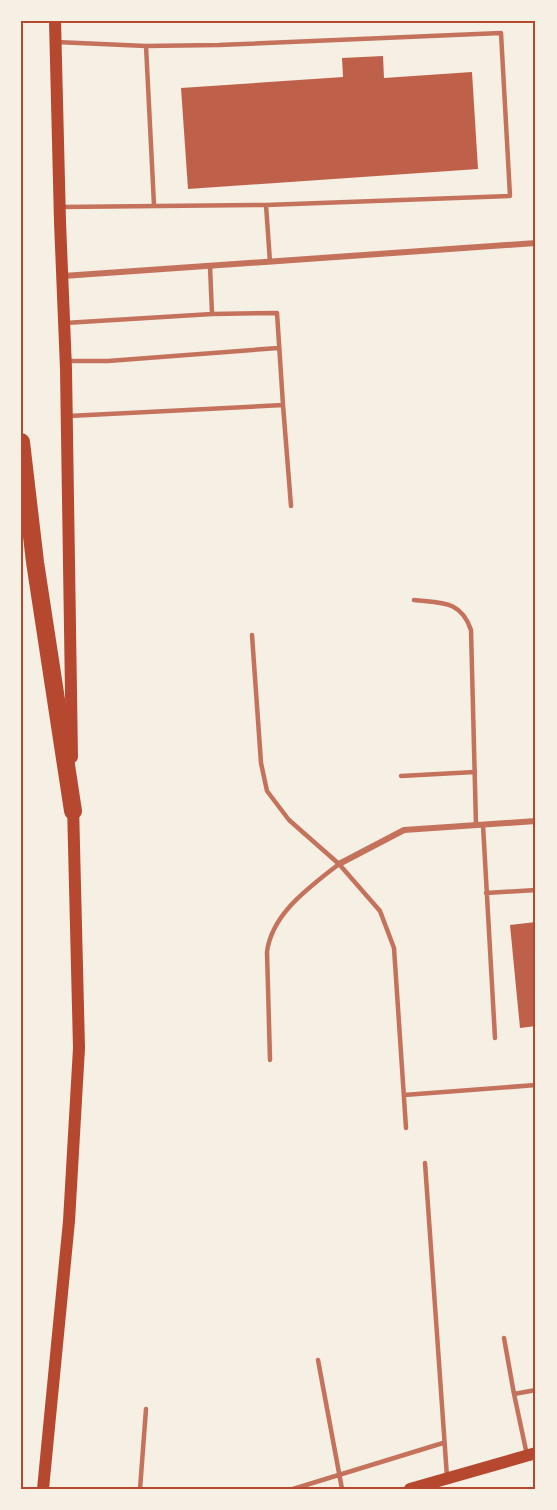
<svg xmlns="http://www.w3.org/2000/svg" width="557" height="1510" viewBox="0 0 557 1510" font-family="'Titillium Web',sans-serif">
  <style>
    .building { fill: #bf614a }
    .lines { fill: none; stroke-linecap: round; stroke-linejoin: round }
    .service { stroke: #c5725c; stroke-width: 4.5 }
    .minor { stroke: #c5725c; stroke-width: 6 }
    .secondary { stroke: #b5482f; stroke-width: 12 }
    .motorway { stroke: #b5482f; stroke-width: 18 }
    .neatline { fill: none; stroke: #b5482f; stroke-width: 2 }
  </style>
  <rect width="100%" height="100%" fill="#f6efe4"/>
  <path class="building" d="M383,56l1,22 88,-6 6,97 -290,20 -7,-101 162,-11 -1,-19z
    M536,922v104l-16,2 -10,-103z"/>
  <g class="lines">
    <path class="service" d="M56,42l90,4 8,159
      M146,46l73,-1 282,-12 9,163 -244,9
      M61,207l205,-2 4,57
      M65,323l147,-9
      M67,361h41l170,-13
      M283,405l8,101
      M69,416l214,-11 -6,-92 -65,1 -2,-48
      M414,600c27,3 47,0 57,30l5,195
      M252,635l9,128 6,28 22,29 50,44 41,47 14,37 12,180
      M401,776l74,-4
      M483,825l12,213
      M486,893l50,-3
      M270,1060l-3,-108c5,-39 43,-65 72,-88
      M404,1095l132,-10
      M425,1163l22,314
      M504,1338l10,56
      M318,1360l24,129
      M527,1455l-13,-61 22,-4
      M140,1489l6,-80
      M293,1489l150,-46"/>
    <path class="minor" d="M63,276l473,-33
      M339,864l65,-34 132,-9"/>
    <path class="secondary" d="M55,21l5,201 6,147 6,388
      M43,1489l26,-268 10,-173 -6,-243
      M410,1489l126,-36"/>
    <path class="motorway" d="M21,442l14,120 38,249"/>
  </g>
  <rect width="557" height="1510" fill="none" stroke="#f6efe4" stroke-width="45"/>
  <rect x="22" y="22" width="512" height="1466" class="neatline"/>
</svg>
